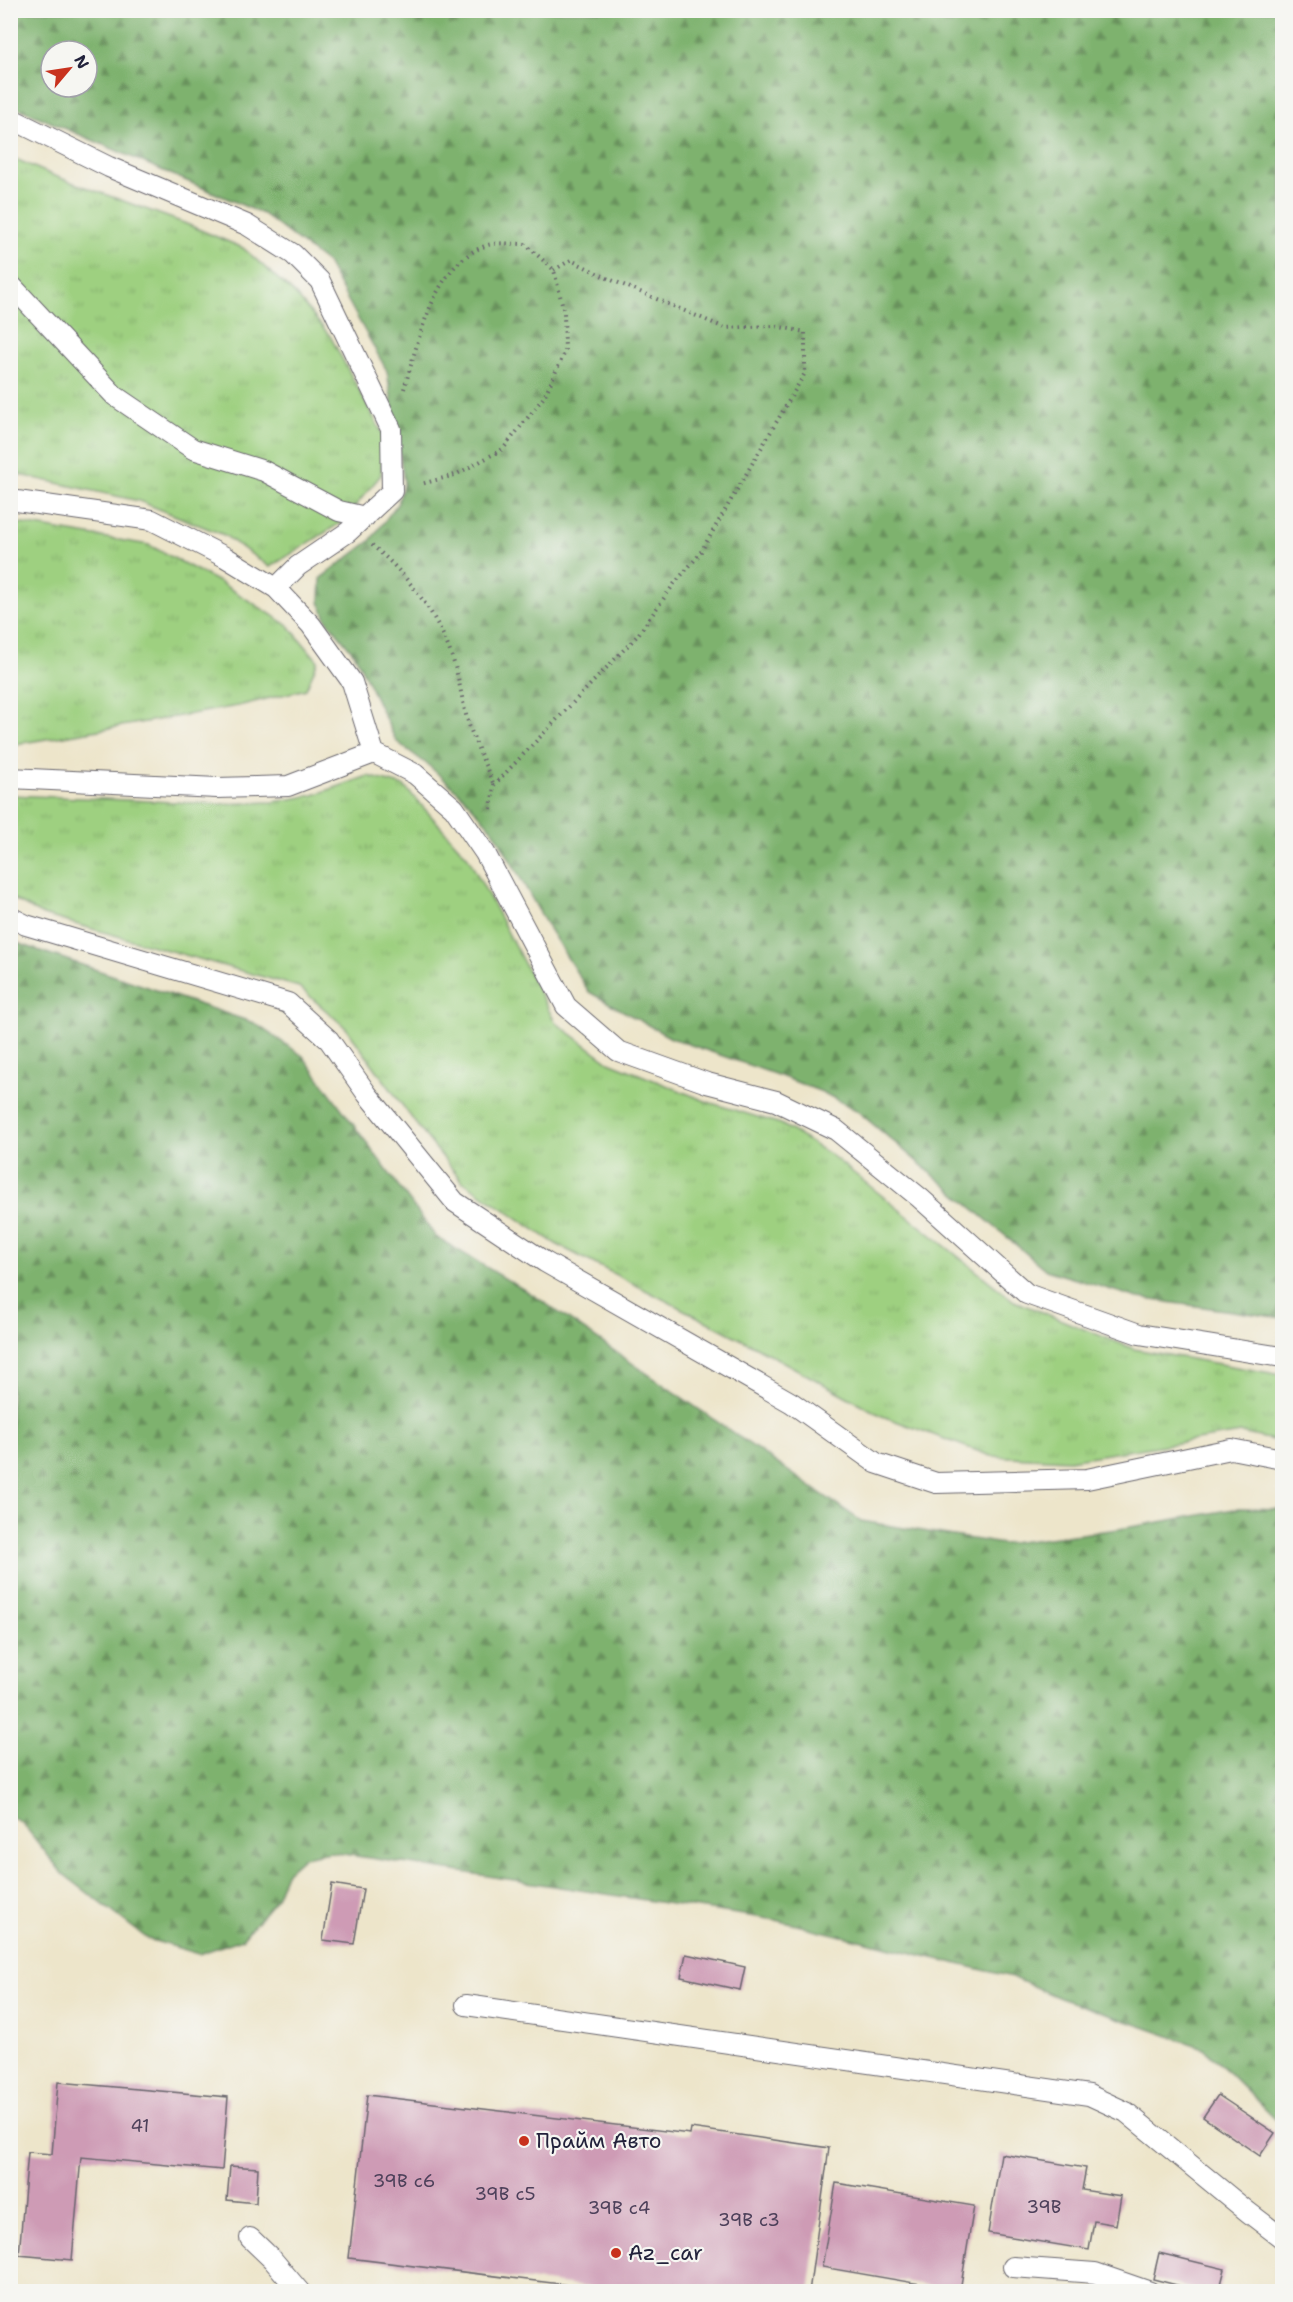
<svg xmlns="http://www.w3.org/2000/svg" width="1293" height="2302" viewBox="0 0 1293 2302" font-family="'Shantell Sans',sans-serif">
  <style>
    .grass { fill: url(#grass-tufts); stroke: #60795e; stroke-width: 1.5 }
    .forest { fill: url(#forest-firs); stroke: #506a54; stroke-width: 1.5; fill-rule: evenodd }
    .building { fill: #ce9bb5 }
    .lines { fill: none; stroke-linecap: round; stroke-linejoin: round }
    .lane-casing { stroke: #69666d; stroke-width: 22 }
    .path { stroke: #69666d; stroke-width: 4; stroke-dasharray: 1.5 4.5; stroke-linecap: butt }
    .lane { stroke: #fff; stroke-width: 20 }
    .poi-dot { fill: #c8321e; stroke: #f6f6f2; stroke-width: 2 }
    .labels { text-anchor: middle; stroke-width: 4.5; stroke-linejoin: round; paint-order: stroke }
    .number-label { font-size: 18px; fill: #4d405a }
    .poi-label { font-size: 21px; fill: #22223b; stroke: #f6f6f2; text-anchor: start }
  </style>
  <defs>
    <pattern id="grass-tufts" width="24" height="20" patternUnits="userSpaceOnUse" patternTransform="scale(1.5)"><rect width="24" height="20" fill="#9ed080"/><path d="M3 7l-1-3M5 7V3M7 7l1-3M15 17l-1-3M17 17v-4M19 17l1-3" fill="none" stroke="#88b270"/></pattern>
    <pattern id="forest-firs" width="22" height="20" patternUnits="userSpaceOnUse" patternTransform="scale(1.5)"><rect width="22" height="20" fill="#7eb26e"/><path d="M5 1l3.5 6h-7zM16 11l3.5 6h-7z" fill="#67905c"/></pattern>
  </defs>
  <rect width="100%" height="100%" fill="#f6f6f2"/>
  <filter id="ink" filterUnits="userSpaceOnUse"><feTurbulence type="fractalNoise" baseFrequency=".0167" numOctaves="2"/><feDisplacementMap in="SourceGraphic" scale="12" xChannelSelector="R" yChannelSelector="G"/><feConvolveMatrix kernelMatrix="1 2 1 2 8 2 1 2 1" color-interpolation-filters="sRGB"/></filter>
  <filter id="wash" filterUnits="userSpaceOnUse"><feTurbulence type="fractalNoise" baseFrequency=".008" numOctaves="4" result="noise"/><feDisplacementMap in="SourceGraphic" scale="24" xChannelSelector="R" yChannelSelector="G"/><feGaussianBlur stdDeviation="1.35" result="paint"/><feColorMatrix in="noise" values="0 0 0 0 0 0 0 0 0 0 0 0 0 0 0 0 0 1.4 0 .05"/><feComposite in="paint" operator="in"/></filter>
  <g filter="url(#wash)">
    <rect width="100%" height="100%" fill="#ede5ca"/>
    <path class="grass" d="M11,157l41,18 132,48 59,25 52,46 35,42 53,99 -2,40 -39,47 -72,45 -46,-32 -85,-34 -128,-28z
      M11,522l138,23 70,37 69,43 30,36 -12,28 -68,17 -227,39z
      M368,776l36,10 64,71 87,165 54,40 99,40 73,22 50,31 183,146 120,48 148,26v67l-41,-9 -172,27 -78,-4 -109,-40 -124,-68 -202,-104 -94,-63 -43,-53 -73,-100 -47,-41 -256,-72 -32,-17v-103l209,9 53,-2 41,-7z"/>
    <path class="forest" d="M10,11h1272v1307l-144,-20 -92,-28 -190,-160 -34,-18 -39,-15 -112,-39 -82,-46 -41,-65 -53,-94 -29,-34 -38,-34 -32,-24 -41,-86 -29,-36 -6,-17 1,-24 49,-37 28,-38 6,-21 -17,-111 -60,-108 -64,-49 -252,-109zM51,51h36v36h-36z
      M11,941l243,82 49,33 133,181 100,60 325,224 142,23 116,-15 121,-21 42,1v617l-78,-78 -144,-50 -48,-21 -236,-57 -446,-68 -26,5 -18,16 -11,27 -33,39 -43,15 -51,-15 -86,-66 -39,-49 -12,-8z"/>
    <g id="blocks">
      <path class="building" d="M332,1884l31,5 -9,55 -31,-4z
        M686,1954l59,13 -5,23 -59,-13z
        M58,2082l170,15 -6,73 -141,-13 -9,103 -53,-5 9,-103 24,2z
        M367,2095l323,39 1,-6 138,20 -20,144h-183l-277,-34z
        M1218,2095l57,38 -15,23 -57,-39z
        M1001,2154l85,14 -4,22 39,6 -5,29 -22,-4 -5,29 -101,-17z
        M230,2166l28,2 -2,35 -29,-3z
        M836,2183l138,23 -14,85 -138,-24z
        M1159,2253l66,16 -6,23h-15l-51,-13z
        M990,2287l47,3v2h-47z"/>
    </g>
  </g>
  <g filter="url(#ink)">
    <use href="#blocks" fill-opacity="0" stroke="#69666d" stroke-width="1.5"/>
    <g class="lines">
      <defs>
        <path id="lane" d="M10,118l99,49 138,58 46,29 27,27 71,148 1,62 -44,41 -50,34 -22,22
          M10,284l105,112 78,53 71,22 75,40 26,6
          M10,500l142,20 73,37 51,31 35,37 41,57 22,71 -86,33 -71,2 -207,-10
          M374,753l41,21 39,34 31,45 81,153 52,45 89,32 69,18 60,29 84,68 107,96 112,40 143,23
          M10,917l16,8 262,78 41,37 38,54 88,108 90,60 247,141 84,60 60,20 151,-4 144,-30 51,10
          M466,2005l623,90 37,17 122,100 34,26
          M250,2238l22,21 28,33
          M1013,2267l82,6 55,19"/>
      </defs>
      <use href="#lane" class="lane-casing"/>
      <path class="path" d="M404,389c15,-48 29,-127 84,-144 10,-3 26,-1 37,-1l29,26 10,42 1,40 -21,45 -41,52 -48,26 -34,9
        M372,545c40,34 70,75 84,125 5,18 7,37 13,55 7,20 16,40 25,60
        M491,809l3,-24 143,-149 37,-52 25,-29 106,-182v-41l-30,-6 -50,2 -118,-50 -36,-18 -17,10"/>
      <use href="#lane" class="lane"/>
    </g>
  </g>
  <g class="poi-dot">
    <circle cx="524" cy="2141" r="6"/>
    <circle cx="616" cy="2253" r="6"/>
  </g>
  <g class="labels">
    <g class="number-label">
      <text x="140" y="2132">41</text>
      <text x="404" y="2187">39В с6</text>
      <text x="505" y="2200">39В с5</text>
      <text x="1044" y="2213">39В</text>
      <text x="619" y="2214">39В с4</text>
      <text x="749" y="2226">39В с3</text>
    </g>
    <g class="poi-label">
      <text x="536" y="2148">Прайм Авто</text>
      <text x="628" y="2260">Az_car</text>
    </g>
  </g>
  <rect width="1293" height="2302" fill="none" stroke="#f6f6f2" stroke-width="36"/>
  <g transform="translate(69 69) rotate(61)"><circle r="28" fill="#f6f6f2" stroke="#a1a1a9" stroke-width="1.5"/>
  <path d="M0-4.5L10 22L0 15L-10 22Z" fill="#c8321e"/>
  <text y="-9" font-size="16" font-weight="bold" text-anchor="middle" fill="#22223b">N</text>
  </g>
</svg>
